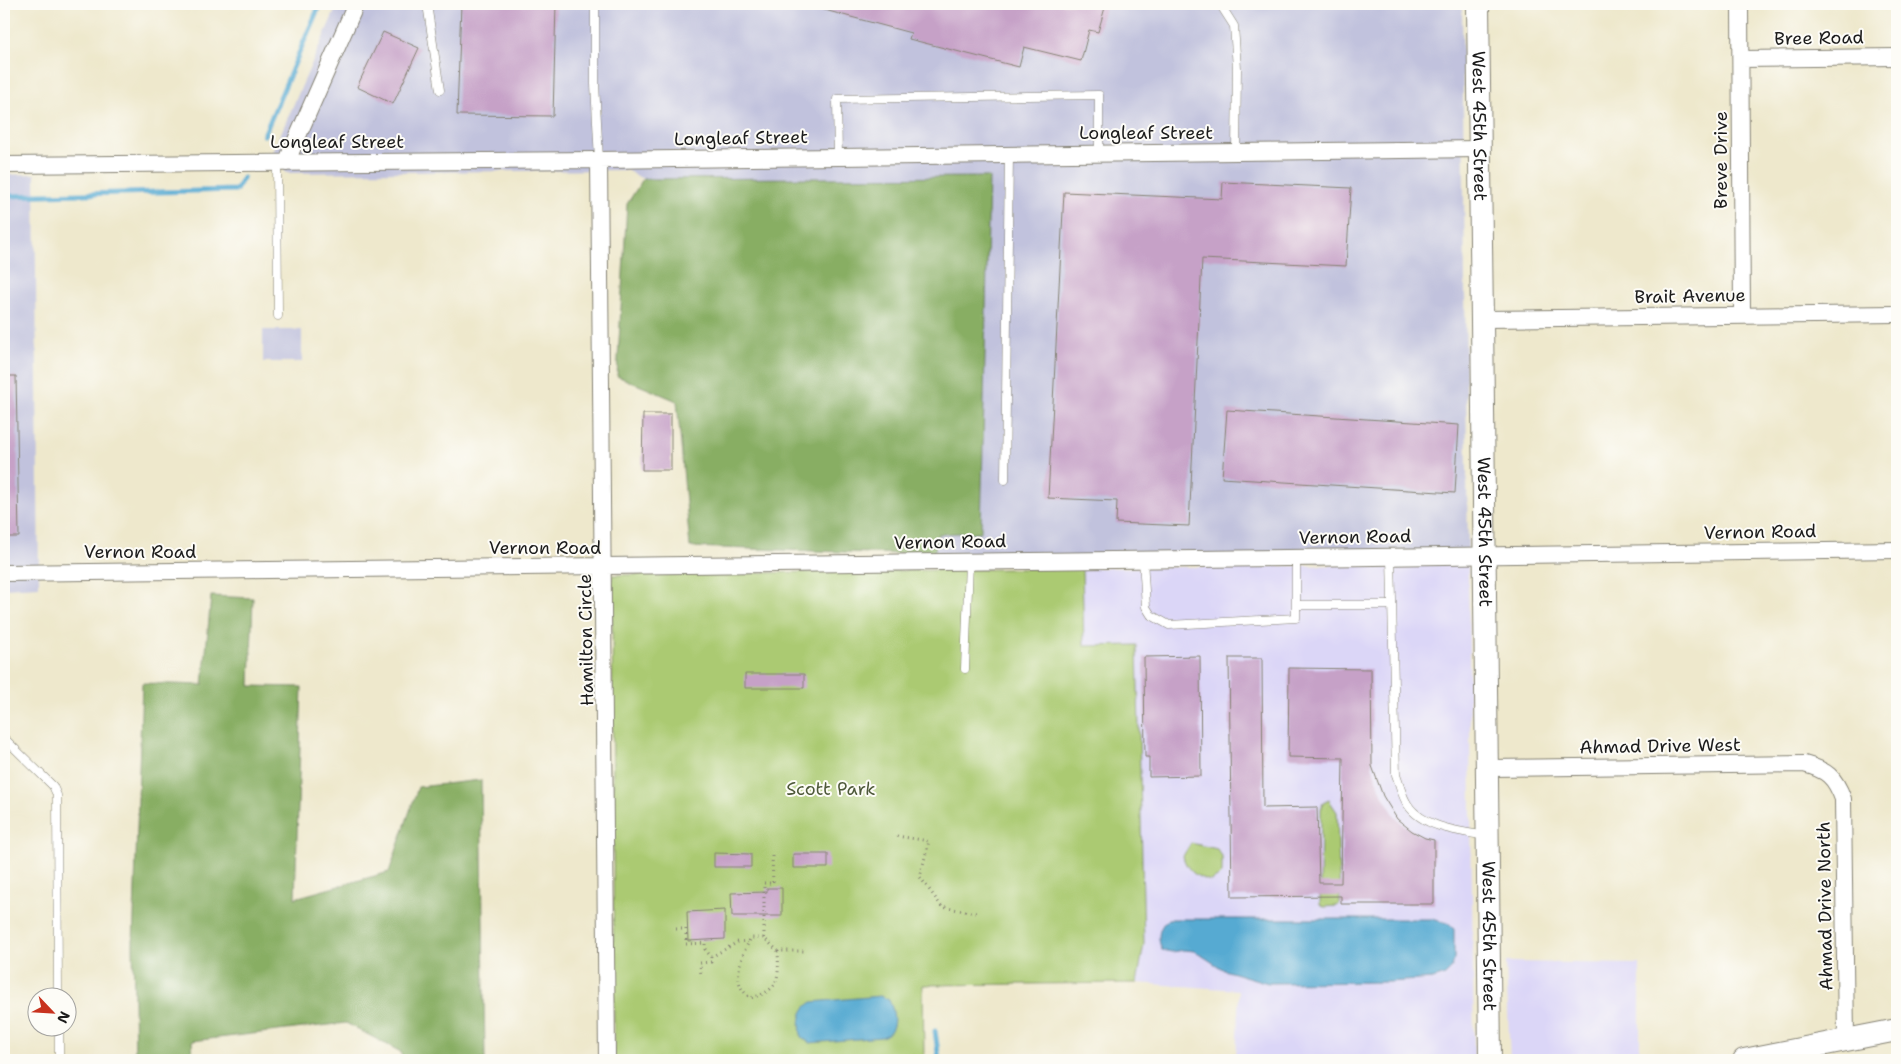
<svg xmlns="http://www.w3.org/2000/svg" width="1901" height="1064" viewBox="0 0 1901 1064" font-family="'Shantell Sans',sans-serif">
  <style>
    .built { fill: #dbd6f7 }
    .industrial { fill: #c1c2dd }
    .green { fill: #abca72; stroke: #647347 }
    .forest { fill: #88ae64; stroke: #526540 }
    .water { fill: #56aad2; stroke: #396377 }
    .lines { fill: none; stroke-linecap: round; stroke-linejoin: round }
    .stream { stroke: #56aad2; stroke-width: 5 }
    .building { fill: #c6a1c7 }
    .lane-casing { stroke: #858274; stroke-width: 9 }
    .street-casing { stroke: #858274; stroke-width: 18 }
    .secondary-casing { stroke: #858274; stroke-width: 24 }
    .path { stroke: #858274; stroke-width: 3; stroke-dasharray: 1 4; stroke-linecap: butt }
    .lane { stroke: #fff; stroke-width: 8 }
    .street { stroke: #fff; stroke-width: 16 }
    .secondary { stroke: #fff; stroke-width: 22 }
    .labels { text-anchor: middle; stroke-width: 4; stroke-linejoin: round; paint-order: stroke }
    .street-label { font-size: 18px; fill: #1c1c1c; stroke: #fdfcf7 }
    .park-label { font-size: 18px; fill: #4e593a; stroke: #fdfcf7 }
  </style>
  <rect width="100%" height="100%" fill="#fdfcf7"/>
  <filter id="ink" filterUnits="userSpaceOnUse"><feTurbulence type="fractalNoise" baseFrequency=".02" numOctaves="2"/><feDisplacementMap in="SourceGraphic" scale="10" xChannelSelector="R" yChannelSelector="G"/><feConvolveMatrix kernelMatrix="1 2 1 2 8 2 1 2 1" color-interpolation-filters="sRGB"/></filter>
  <filter id="wash" filterUnits="userSpaceOnUse"><feTurbulence type="fractalNoise" baseFrequency=".0096" numOctaves="4" result="noise"/><feDisplacementMap in="SourceGraphic" scale="20" xChannelSelector="R" yChannelSelector="G"/><feGaussianBlur stdDeviation="1.12" result="paint"/><feColorMatrix in="noise" values="0 0 0 0 0 0 0 0 0 0 0 0 0 0 0 0 0 1.4 0 .05"/><feComposite in="paint" operator="in"/></filter>
  <g filter="url(#wash)">
    <rect width="100%" height="100%" fill="#eee8cc"/>
    <path class="built" d="M1468,564l6,496h-238l3,-70 -102,-7 7,-39 -7,-298h-53l-2,-78z
      M1506,962l134,2v96h-130z"/>
    <path class="industrial" d="M338,4h1124l6,560 -534,-9 4,-21 43,-2 8,-355 -346,2 -17,-9 -340,3 -13,-22z
      M35,174l4,412 -35,2v-413z
      M263,330h39v32h-39z"/>
    <path class="green" d="M1082,568l2,78 53,-1 7,299 -7,39 -214,2 1,73 -31,2h-279l-2,-485z
      M1329,800l8,12 3,92 -3,2 -13,1 -4,-2 1,-97 2,-5z
      M1191,843l26,6 5,7v18l-11,7c-14,-3 -25,-11 -28,-25z"/>
    <path class="forest" d="M989,177l-8,355 -43,2 -4,21 -244,-8 -13,-146 -60,-25 10,-172 16,-25z
      M211,596l42,2 -3,88 52,1 -7,211 94,-26 29,-85 63,-7 4,280h-83l-1,-8 -55,-29 -154,18 1,19h-58l-2,-116 9,-261 61,2z"/>
    <path class="water" d="M1168,919h264l15,4 7,6v31l-2,8 -7,7 -12,4 -44,3 -121,1 -44,-13 -29,-19 -11,-1 -12,2 -10,-2c-5,-12 -4,-22 6,-31z
      M880,996l9,4c6,13 9,31 -7,37l-72,6 -9,-6c-1,-15 -3,-26 11,-35z"/>
    <g class="lines">
      <path class="stream" d="M264,135l56,-131
        M4,196l232,-6 7,-12
        M935,1031l4,29"/>
    </g>
    <g id="blocks">
      <path class="building" d="M461,4h95l-3,112 -96,-1z
        M818,4h288l-8,28 -9,-2 -8,31 -57,-14 -5,20 -110,-28 2,-6 -94,-25z
        M383,32l36,16 -26,56 -36,-17z
        M1223,182l128,6 -5,78 -144,-7 -13,267 -73,-3 1,-22 -69,-3 16,-306 158,7z
        M4,376h12l3,161h-15z
        M1227,410l232,15 -4,68 -233,-15z
        M643,414h28v56h-29z
        M1200,656l1,120 -52,1v-20h-4l-1,-100z
        M1229,658h33l1,150 54,-1 2,76h22l2,-125 -55,-1 1,-89 82,1 1,97 11,30 14,23 15,12 13,7 9,2v64h-93v-8l-109,1z
        M745,674h59v14h-59z
        M714,853l37,1v13h-37z
        M793,854h35v14h-35z
        M767,888h15v28h-50l-1,-23 36,-1z
        M725,910v29l-37,2 -1,-29z"/>
    </g>
  </g>
  <g filter="url(#ink)">
    <use href="#blocks" fill-opacity="0" stroke="#858274" stroke-width="1"/>
    <g class="lines">
      <defs>
        <path id="lane" d="M427,4l13,86
          M595,4v80l4,76
          M1220,4l14,22 3,42 -1,84
          M838,157l-1,-58 262,-4v58
          M277,163l1,153
          M1005,480l4,-326
          M1391,556l5,219c4,10 6,22 12,30 15,23 55,27 79,31
          M1143,559l3,48 5,8 18,10 127,-7v-60
          M1296,605h96
          M965,669l4,-107
          M4,738l49,48 4,9 1,201
          M59,1026v34"/>
        <path id="street" d="M1740,4l2,312
          M1741,59l156,-2
          M599,160c4,300 8,600 8,900
          M286,163l70,-159
          M4,165l595,-5 881,-11
          M1483,319l414,-5
          M4,573c631,-5 1262,-15 1893,-23
          M1489,768l315,-4c23,6 31,13 39,35l3,241"/>
        <g id="secondary">
          <path id="s1" d="M1478,4c4,352 10,704 12,1056"/>
          <path d="M1744,1060l153,-30"/>
        </g>
      </defs>
      <use href="#lane" class="lane-casing"/>
      <use href="#street" class="street-casing"/>
      <use href="#secondary" class="secondary-casing"/>
      <path class="path" d="M897,836l32,5 -9,36 22,30 34,6
        M676,929h10v15l19,-1v6l6,8v5l-11,1 1,13
        M764,938v-55h9l-1,-27
        M778,951c1,27 2,40 -28,47 -3,-3 -6,-6 -8,-9 -9,-14 2,-39 9,-51h13l14,13h26
        M711,957l27,-15 11,-1"/>
      <use href="#lane" class="lane"/>
      <use href="#street" class="street"/>
      <use href="#secondary" class="secondary"/>
    </g>
  </g>
  <g class="labels">
    <g class="street-label">
      <text transform="translate(1819 38) rotate(-1)" y="6">Bree Road</text>
      <text dy="6" stroke="none"><textPath href="#s1" startOffset="122">West 45th Street</textPath></text>
      <text x="1146" y="139">Longleaf Street</text>
      <text transform="translate(741 138) rotate(-1)" y="6">Longleaf Street</text>
      <text x="337" y="148">Longleaf Street</text>
      <text transform="translate(1721 160) rotate(-90)" y="6">Breve Drive</text>
      <text transform="translate(1690 296) rotate(-1)" y="6">Brait Avenue</text>
      <text dy="6" stroke="none"><textPath href="#s1" startOffset="528">West 45th Street</textPath></text>
      <text transform="translate(1760 532) rotate(-1)" y="6">Vernon Road</text>
      <text transform="translate(1355 537) rotate(-1)" y="6">Vernon Road</text>
      <text transform="translate(950 542) rotate(-1)" y="6">Vernon Road</text>
      <text x="545" y="554">Vernon Road</text>
      <text x="140" y="558">Vernon Road</text>
      <text transform="translate(586 640) rotate(-91)" y="6">Hamilton Circle</text>
      <text transform="translate(1660 746) rotate(-1)" y="6">Ahmad Drive West</text>
      <text transform="translate(1825 906) rotate(-91)" y="6">Ahmad Drive North</text>
      <text dy="6" stroke="none"><textPath href="#s1" startOffset="932">West 45th Street</textPath></text>
    </g>
    <g class="park-label">
      <text x="831" y="795">Scott Park</text>
    </g>
  </g>
  <rect width="1901" height="1064" fill="none" stroke="#fdfcf7" stroke-width="20"/>
  <g transform="translate(52 1012) rotate(115)"><circle r="24" fill="#fdfcf7" stroke="#a3a29f"/>
  <path d="M0-4L9 19L0 12L-9 19Z" fill="#c8321e"/>
  <text y="-8" font-size="14" font-weight="bold" text-anchor="middle" fill="#1c1c1c">N</text>
  </g>
</svg>
